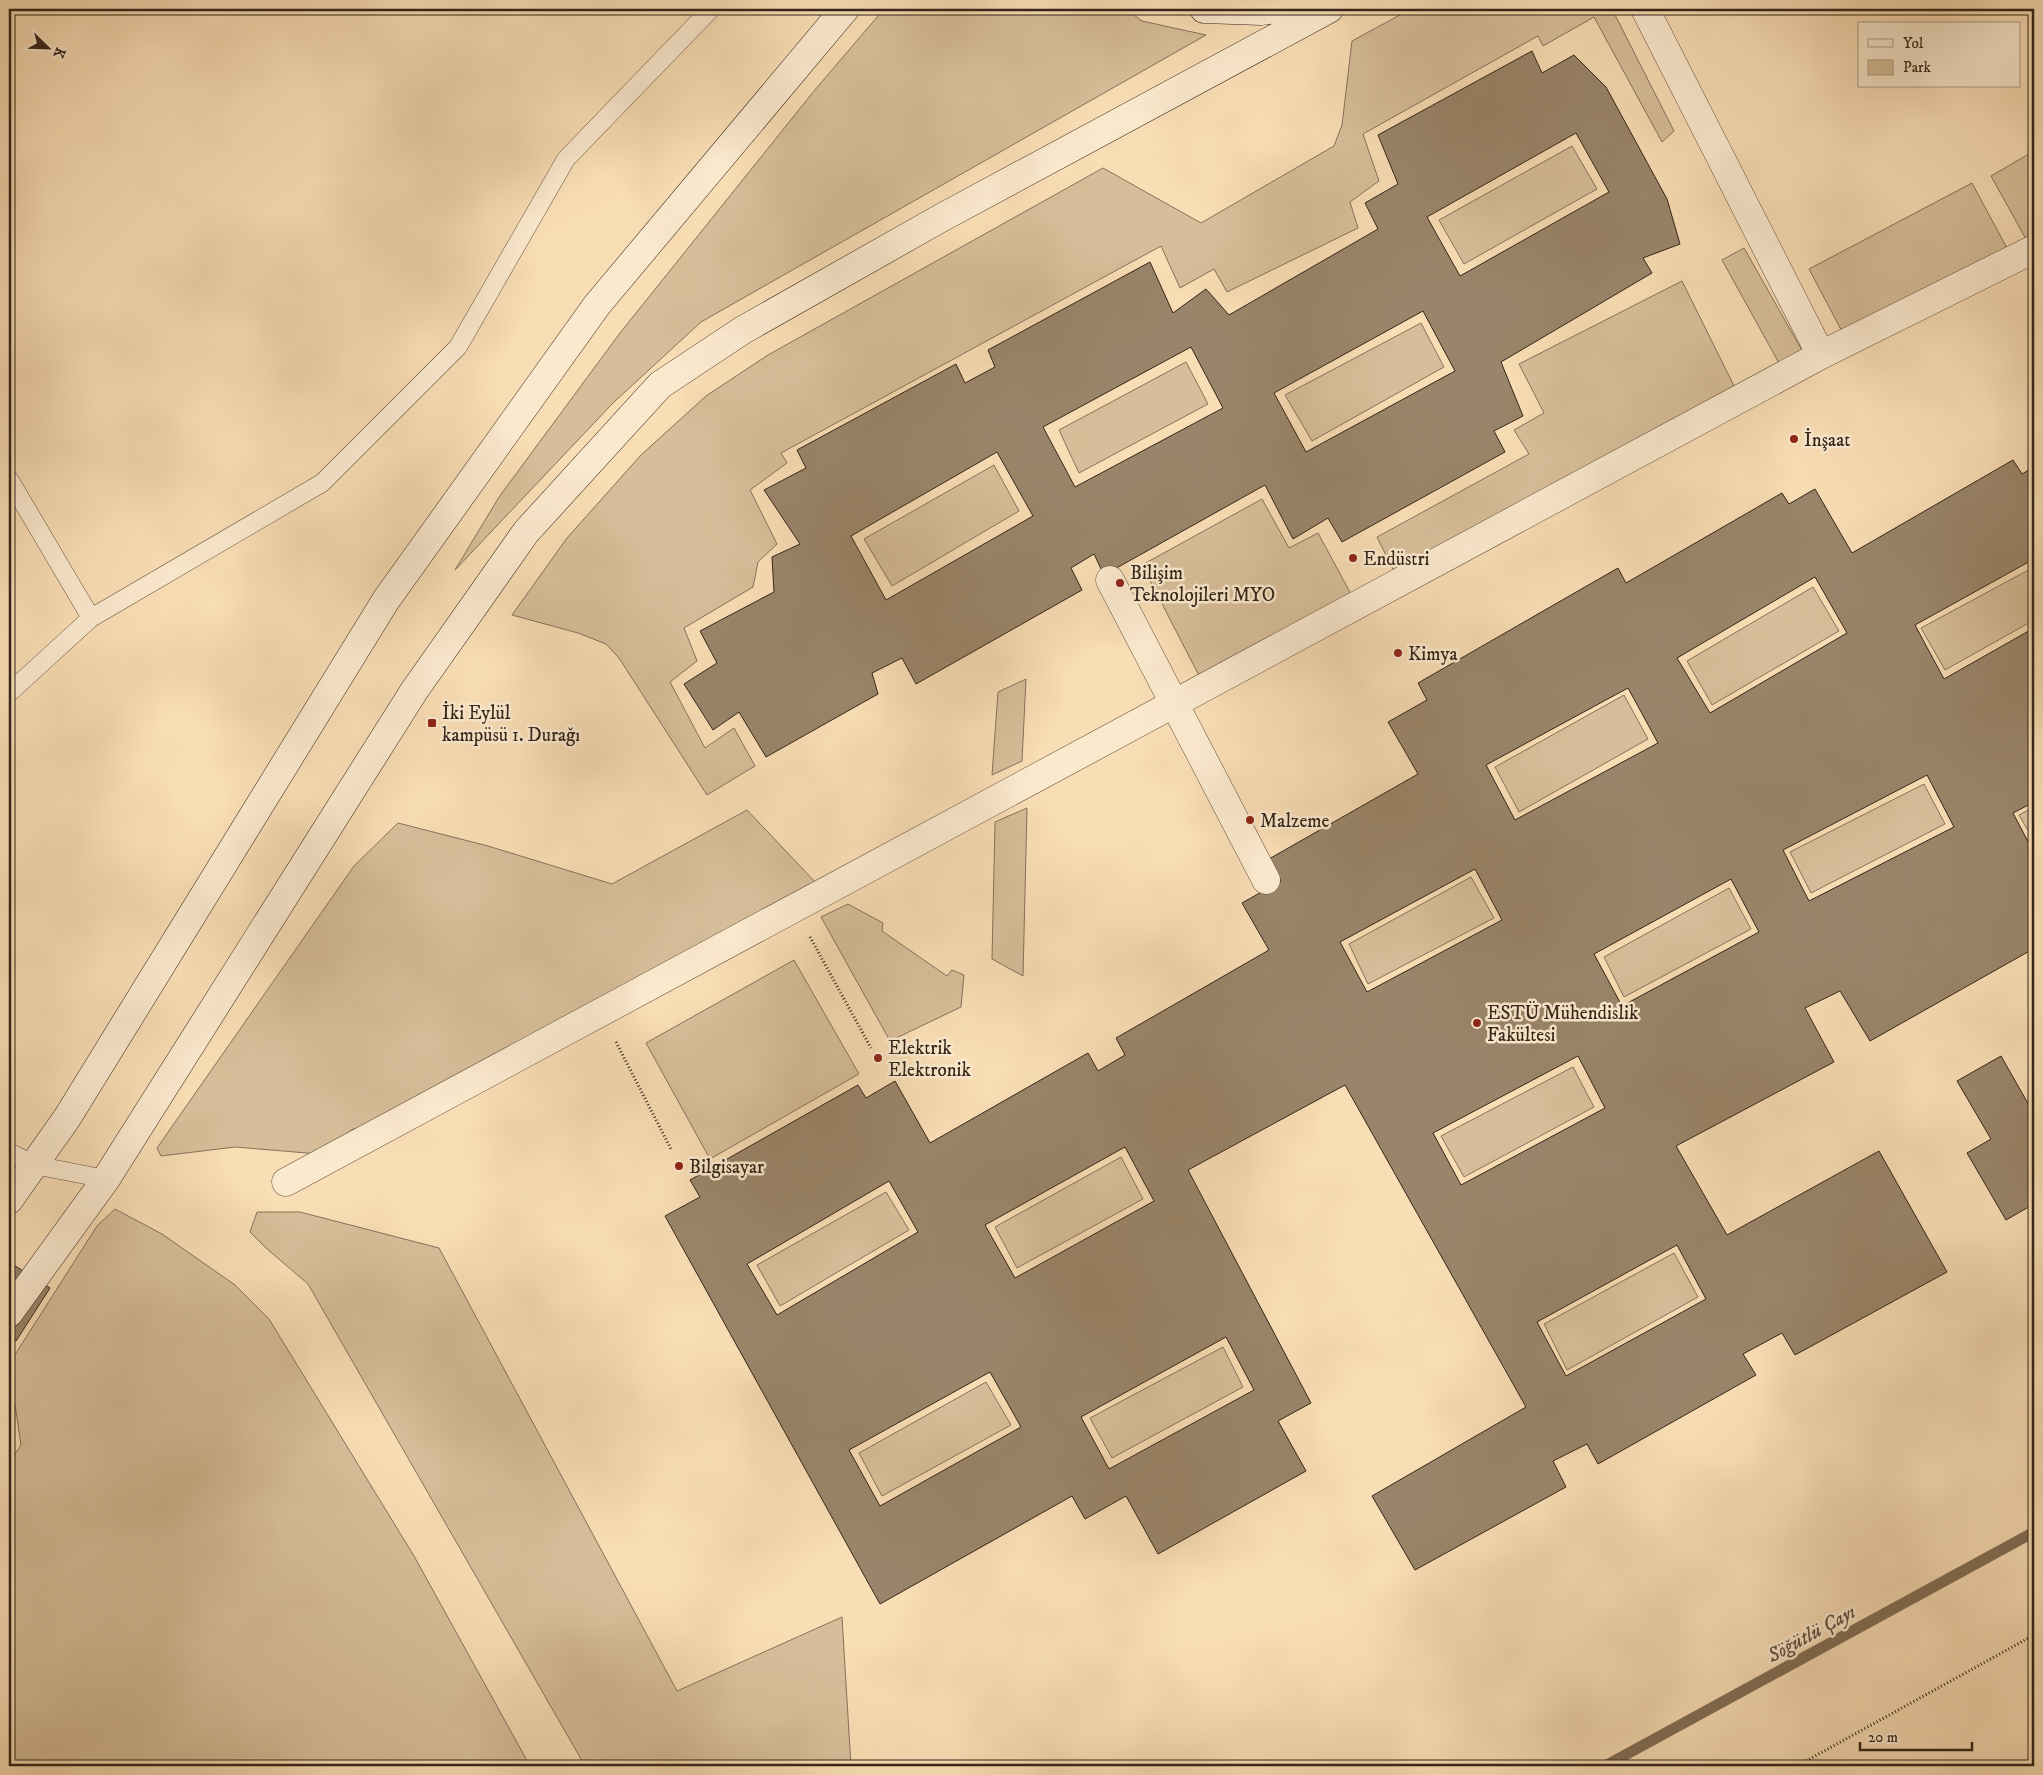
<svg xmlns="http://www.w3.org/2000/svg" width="2043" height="1775" viewBox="0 0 2043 1775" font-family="'IM FELL DW Pica',serif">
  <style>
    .green { fill: #d7be9a; stroke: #85725a }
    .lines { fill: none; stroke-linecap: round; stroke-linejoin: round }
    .stream { stroke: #826e56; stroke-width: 11 }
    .building { fill: #9a856a; stroke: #332519; fill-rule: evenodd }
    .lane-casing { stroke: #645340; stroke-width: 19 }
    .street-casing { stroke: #645340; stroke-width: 29 }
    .secondary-casing { stroke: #332519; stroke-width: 29 }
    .path { stroke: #332519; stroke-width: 3; stroke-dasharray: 1 2.5; stroke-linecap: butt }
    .lane { stroke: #fbe9ce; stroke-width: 18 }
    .street { stroke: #fbe9ce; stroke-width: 28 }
    .secondary { stroke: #fbe9ce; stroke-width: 28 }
    .poi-dot { fill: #8f2418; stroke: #fbe9ce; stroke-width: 2 }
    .labels { text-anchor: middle; stroke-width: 5; stroke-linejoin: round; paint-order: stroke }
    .poi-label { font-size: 19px; fill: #332519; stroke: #fbe9ce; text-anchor: start }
    .water-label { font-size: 20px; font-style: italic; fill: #614f3d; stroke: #fbe9ce }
  </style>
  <rect width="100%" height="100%" fill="#f9ddb4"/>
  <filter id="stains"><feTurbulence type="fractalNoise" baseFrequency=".004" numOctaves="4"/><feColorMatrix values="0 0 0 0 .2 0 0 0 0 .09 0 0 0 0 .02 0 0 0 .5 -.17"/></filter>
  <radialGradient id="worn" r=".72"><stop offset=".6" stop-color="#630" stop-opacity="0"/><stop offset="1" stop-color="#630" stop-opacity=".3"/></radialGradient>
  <path class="green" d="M884,9h242l16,12 64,14 -505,287 -88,81 -158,167 44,-73 121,-164 194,-242z
    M1411,9h201l62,122 -12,11 -68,-125 -51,29 -5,-10 -175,98 16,47 -29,21 8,26 -131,64 -13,-23 -34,19 -19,-42 -380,207 6,10 -37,27 27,54 -19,18 -5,25 -69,41 13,33 -27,21 35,66 29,-20 21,38 -48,29 -88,-137 -13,-14 -28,-11 -66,-18 55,-77 74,-83 65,-59 62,-41 335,-187 98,55 133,-77 8,-21 10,-84z
    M1572,146l25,43 -133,75 -25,-44z
    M2034,151v86l-7,4 -36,-65z
    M1972,183l37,69 -163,87 -37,-70z
    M1744,248l64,113 -23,13 -63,-114z
    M1682,281l56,113 -337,192 -24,-49 152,-83 -15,-24 30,-17 -25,-49z
    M1421,323l23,44 -132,74 -27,-46z
    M1186,362l22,42 -129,69 -20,-43z
    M994,465l25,46 -127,75 -28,-47z
    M1262,499l27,49 29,-15 40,74 -150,86 -66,-128z
    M2034,567v53l-89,50 -24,-42z
    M1813,587l26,44 -127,74 -25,-44z
    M1026,679l-4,82 -30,14 6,-83z
    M1624,695l24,44 -129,73 -24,-45z
    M1924,784l21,40 -134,69 -21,-41z
    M2034,807v34l-15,-26z
    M1027,808l-4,168 -31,-17 3,-137z
    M747,810l70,74 -444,243 -20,2 -34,25 -84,-7 -74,9 -4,-8 197,-282 44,-43 90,23 124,38z
    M1471,877l23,41 -126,66 -19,-40z
    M1729,888l22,41 -127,68 -20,-40z
    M848,904l35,19 -1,8 65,45 5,-6 12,5 -3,32 -71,34 -69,-124z
    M794,960l65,114 -149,85 -64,-116z
    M1573,1067l21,40 -130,70 -23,-41z
    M1121,1157l22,42 -126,69 -22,-41z
    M886,1192l23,38 -129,76 -23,-41z
    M115,1209l47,25 73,51 34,34 145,237 116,210h-521v-303l12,-18 -12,-81 88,-138z
    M257,1212h43l139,36 238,443 165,-74 9,149h-266l-277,-482 -42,-36 -16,-16z
    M1674,1253l24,44 -131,73 -23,-46z
    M1223,1347l20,40 -131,71 -22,-40z
    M986,1382l25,43 -129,71 -23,-43z"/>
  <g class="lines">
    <path class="stream" d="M1605,1766l429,-234"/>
  </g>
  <path class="building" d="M1532,51l10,22 32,-18 32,32 61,112 13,45 -37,14 9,15 -151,89 22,54 -29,15 11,21 -163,90 -14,-24 -35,21 -28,-54 -161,90 -10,-21 -23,14 11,22 -166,94 -14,-26 -30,15 6,21 -112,63 -27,-45 -26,18 -29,-46 33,-21 -17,-32 74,-39 -2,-35 28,-13 -36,-54 42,-22 -9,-18 159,-86 9,19 30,-16 -7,-17 162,-88 23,51 33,-24 23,26 149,-86 -13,-26 33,-19 -20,-49zM1576,133l33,59 -149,84 -33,-59zM1423,311l32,60 -149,81 -32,-59zM1191,347l32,61 -148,79 -32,-60zM997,452l36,64 -147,84 -35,-64z
    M2013,460l9,14 12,-7v92l-119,66 29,54 90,-51v174l-21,11 21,40v98l-1,-2 -163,92 -30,-50 -35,17 29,54 -158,84 51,89 152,-84 68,121 -152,83 -13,-22 -39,21 13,21 -158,89 -11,-20 -34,17 13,26 -151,83 -43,-74 154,-89 -181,-322 -157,85 123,233 -33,18 28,50 -148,83 -32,-58 -41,23 -13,-23 -192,108 -215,-388 35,-19 -10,-17 168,-95 8,13 29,-17 35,62 158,-90 10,18 27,-16 -9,-17 153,-88 -27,-47 39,-22 -12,-22 149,-85 -30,-52 39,-22 -9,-17 200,-115 8,15 156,-90 7,11 26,-15 37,64zM1815,577l32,56 -137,80 -33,-55zM1628,688l30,55 -143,77 -29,-55zM1927,775l27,52 -145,74 -26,-51zM1475,869l27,51 -135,72 -27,-50zM1731,879l28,53 -137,74 -28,-52zM1578,1056l27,52 -144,77 -28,-52zM1125,1147l29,54 -139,77 -30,-53zM889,1181l29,51 -141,83 -30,-51zM1677,1245l29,54 -140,77 -29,-54zM1226,1337l28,53 -145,79 -28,-52zM990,1372l31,55 -141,79 -31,-56z
    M2001,1056l33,58v90l-28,16 -39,-67 24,-14 -34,-58z
    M9,1262l41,26 -34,53 -7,-5z"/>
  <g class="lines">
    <defs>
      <path id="lane" d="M9,479l82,139
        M9,693l82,-75 231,-135 136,-136 108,-188 145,-150
        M9,1152l25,13 72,14"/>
      <path id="street" d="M1645,9l176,346
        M1110,580l156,300
        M286,1182l1535,-827 213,-106"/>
      <path id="secondary" d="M1204,9l57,2 15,-2
        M9,1200l58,-82 319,-518 211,-295 248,-296
        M9,1313l97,-134 308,-488 112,-159 134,-147 83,-55 198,-112 388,-209"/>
    </defs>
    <use href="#lane" class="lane-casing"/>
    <use href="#street" class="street-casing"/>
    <use href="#secondary" class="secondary-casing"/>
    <path class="path" d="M810,937l61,111
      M616,1042l56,109
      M1797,1766l237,-131"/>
    <use href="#lane" class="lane"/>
    <use href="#street" class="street"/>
    <use href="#secondary" class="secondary"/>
  </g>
  <g class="poi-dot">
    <circle cx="1794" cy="439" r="5"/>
    <circle cx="1353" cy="558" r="5"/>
    <circle cx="1120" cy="583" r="5"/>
    <circle cx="1398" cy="653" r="5"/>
    <rect x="427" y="718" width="10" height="10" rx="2.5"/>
    <circle cx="1250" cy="820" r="5"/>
    <circle cx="1477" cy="1023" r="5"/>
    <circle cx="878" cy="1058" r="5"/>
    <circle cx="679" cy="1166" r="5"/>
  </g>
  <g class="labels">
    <g class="poi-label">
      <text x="1804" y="446">İnşaat</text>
      <text x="1363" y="565">Endüstri</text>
      <text x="1130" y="579">Bilişim<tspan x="1130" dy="22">Teknolojileri MYO</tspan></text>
      <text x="1408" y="660">Kimya</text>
      <text x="442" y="719">İki Eylül<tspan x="442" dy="22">kampüsü 1. Durağı</tspan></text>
      <text x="1260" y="827">Malzeme</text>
      <text x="1487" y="1019">ESTÜ Mühendislik<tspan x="1487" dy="22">Fakültesi</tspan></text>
      <text x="888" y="1054">Elektrik<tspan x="888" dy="22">Elektronik</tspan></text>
      <text x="689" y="1173">Bilgisayar</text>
    </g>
    <g class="water-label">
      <text transform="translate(1811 1633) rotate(-29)" y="7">Söğütlü Çayı</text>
    </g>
  </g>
  <rect width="2043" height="1775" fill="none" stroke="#f9ddb4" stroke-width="30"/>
  <rect x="10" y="10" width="2023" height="1755" fill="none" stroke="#332519" stroke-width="2.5"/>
  <rect x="15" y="15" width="2013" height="1745" fill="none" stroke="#332519"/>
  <rect x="1858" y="22" width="162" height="65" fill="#fbe9ce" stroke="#ab9b86"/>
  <rect x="1868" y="39" width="25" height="8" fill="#fbe9ce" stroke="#ab9b86"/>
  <text x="1903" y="48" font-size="15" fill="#332519">Yol</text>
  <rect x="1868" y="60" width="25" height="15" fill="#d7be9a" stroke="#ab9b86"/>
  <text x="1903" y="72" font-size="15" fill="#332519">Park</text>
  <g transform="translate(48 48) rotate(113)" stroke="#fbe9ce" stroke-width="4" paint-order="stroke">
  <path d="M0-4L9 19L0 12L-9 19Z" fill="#332519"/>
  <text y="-8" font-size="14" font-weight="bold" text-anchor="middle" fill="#332519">K</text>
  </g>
  <path d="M1860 1742v8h112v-8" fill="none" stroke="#332519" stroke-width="2.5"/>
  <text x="1868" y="1742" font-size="15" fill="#332519" stroke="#fbe9ce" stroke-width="4" paint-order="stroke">20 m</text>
  <rect width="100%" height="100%" filter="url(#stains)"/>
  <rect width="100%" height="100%" fill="url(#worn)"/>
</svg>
